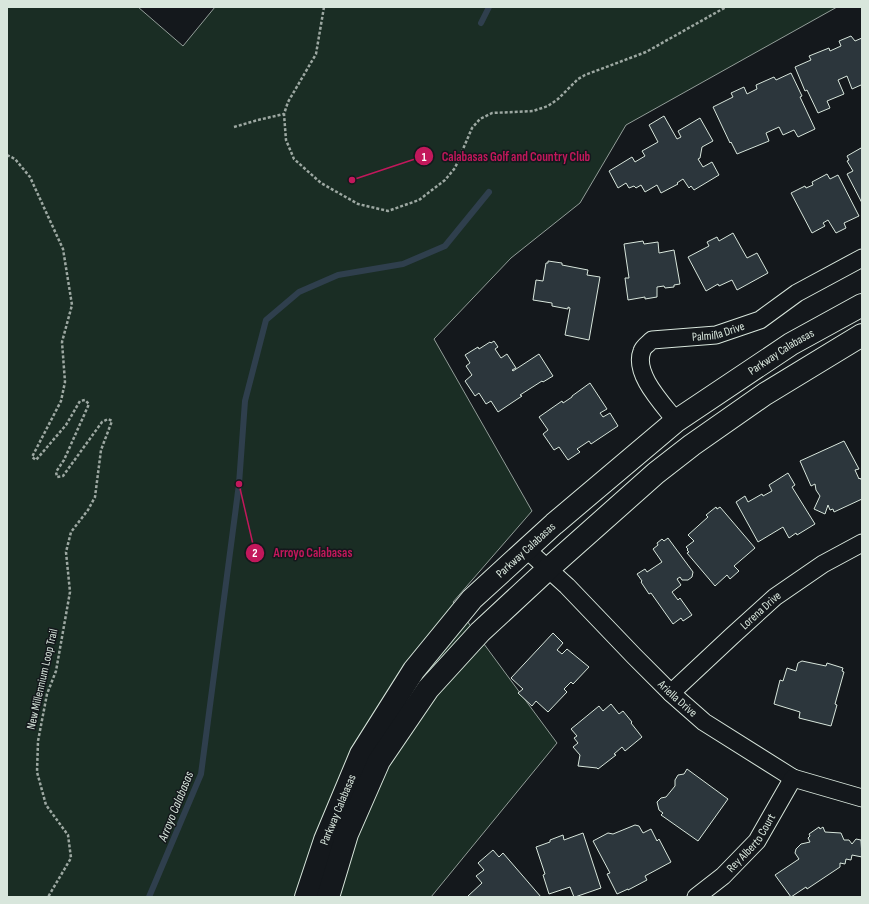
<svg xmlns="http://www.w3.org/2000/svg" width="869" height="904" viewBox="0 0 869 904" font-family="'Sofia Sans Condensed',sans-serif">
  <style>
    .green { fill: #1a2d24; stroke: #939e99 }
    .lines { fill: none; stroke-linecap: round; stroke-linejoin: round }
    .stream { stroke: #2f3f4d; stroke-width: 6 }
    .building { fill: #2c363c; stroke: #d8e6dc }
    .minor-casing { stroke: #d8e6dc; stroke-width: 19 }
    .tertiary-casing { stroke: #d8e6dc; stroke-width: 24 }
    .path { stroke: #9da8a2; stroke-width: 2.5; stroke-dasharray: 3 2; stroke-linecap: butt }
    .minor { stroke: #14181c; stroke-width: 17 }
    .tertiary { stroke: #14181c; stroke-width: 22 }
    .labels { text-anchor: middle; stroke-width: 3; stroke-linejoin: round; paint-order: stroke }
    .street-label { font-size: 12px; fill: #d8e6dc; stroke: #14181c }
    .water-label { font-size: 13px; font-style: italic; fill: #d8e6dc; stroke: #14181c }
    .leader { fill: none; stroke: #c2185b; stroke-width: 1.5 }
    .callout-dot { fill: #c2185b; stroke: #14181c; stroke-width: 1.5 }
    .mark-label { font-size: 12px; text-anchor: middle; font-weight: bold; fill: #fff }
    .callout-label { font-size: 13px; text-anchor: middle; font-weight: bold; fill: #c2185b; stroke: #14181c; stroke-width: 3; stroke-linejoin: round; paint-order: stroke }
  </style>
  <rect width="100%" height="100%" fill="#14181c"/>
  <path class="green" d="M7,7h131l45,39 32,-39h622l-211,118 -46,78 -69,55 -77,81 98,172 -79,91 104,141 -126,154h-424z"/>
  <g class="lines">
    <path class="stream" d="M481,23l8,-16
      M149,897l52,-123 38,-290 6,-83 21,-81 33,-28 39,-17 65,-11 42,-18 44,-54"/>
  </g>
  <path class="building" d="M851,36l4,5 7,-3v48l-1,-1 -9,4 -5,-13 -9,4 6,14 -17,7 3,7 -12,5 -11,-23 -2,1 -10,-24 16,-7 -2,-4 20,-8 1,3 11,-5 -2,-5z
    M791,73l11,23 -2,1 15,32 -17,8 -4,-7 -11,5 -4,-8 -13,6 3,8 -32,13 -6,-12 -1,1 -17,-36 20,-10 -2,-4 13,-6 3,7 10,-5 -1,-4 18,-8 2,3z
    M664,116l13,23 4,-2 -3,-6 22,-13 13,23 -11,6 -2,11 -2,1 5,8 9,-5 7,13 -25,15 -3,-4 -2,2 -6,-9 -6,4 1,1 -17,9 -4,-8 -12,7 -4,-7 -5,3 -2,-2 -5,2 -3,-5 -8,5 -9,-17 23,-14 3,5 10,-6 -3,-5 16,-9 -9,-17z
    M861,148l1,3v52l-15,-29 6,-3 -6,-10 2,-1 -2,-4z
    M827,174l3,5 8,-4 21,41 -15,7 2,5 -10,5 -8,-13 -5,3 2,3 -13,7 -21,-40 14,-7 1,2 7,-3 -1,-3z
    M733,233l14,25 10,-5 11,20 -31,17 -5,-10 -13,6 -1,-2 -12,7 -18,-34 21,-11 -2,-4 10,-5 2,4z
    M643,241l1,3 14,-2 1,11 15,-3 6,34 -6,1v2l-9,1 -1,-2 -7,1v10l-12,2v-2l-17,3 -3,-22h4l-5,-34z
    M548,261l14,2v2l26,5 -1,5 13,2 -11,63 -24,-5 5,-27 -2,-1v2l-16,-3v-3l-19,-3 3,-20 7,1 3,-18h2z
    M494,341l4,6 -3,2 6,9 6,-4 9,14 -4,2 1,1 26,-17 14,22 -10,6 -1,-1 -22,14 2,1 -24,16 -7,-11 -5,3 -7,-11 -4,3 -10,-15 7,-6 -6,-9 4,-3 -5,-8 13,-8 1,2 11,-7 1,1z
    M590,383l17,26 -7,4 3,4 7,-4 8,13 -27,18 -2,-3 -12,8 3,3 -12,8 -9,-13 -5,3 -11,-16 5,-4 -9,-13 23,-16 1,2 9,-6v-1z
    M844,441l15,28 -4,1 4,9 1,-1 2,3v18l-28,13 -1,-3 -3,1 -2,-5 -3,9 -11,-5 6,-13 -4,-6 -1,-6 -4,2 -11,-25z
    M788,473l7,12 -3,2 23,37 -18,11 -1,-2 -7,5 -6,-11 -25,15 -22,-40 9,-6 3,6 14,-8 1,2 9,-5 -3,-6z
    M716,507l1,2 3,-2 35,41 -21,18 5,5 -9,8 -3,-4 -12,11 -28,-33 2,-1 -2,-2 1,-1 -2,-2 8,-6 -6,-6 20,-18 -2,-2z
    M668,538l25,34 -1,5 -4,3h-6l-2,-3 -3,2 4,6 -9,7 6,8 2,-2 12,17 -9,6 -2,-3 -8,6 -22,-31 -2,1 -8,-12 1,-1 -5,-7 8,-5 2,3 15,-10 -9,-13 5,-4 -1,-2 5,-4 2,2z
    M553,633l10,10 -6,7 5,4 5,-5 22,18 -16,17 -2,-2 -7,7 3,3 -19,20 -12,-11 -4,5 -14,-13 5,-4 -12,-11z
    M802,661l24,5 1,-3 16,5 -1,3 2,1 -9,32 2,1 -6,21 -32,-8 1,-6 -26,-8 6,-24 3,1 4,-13 9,3 2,-8z
    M611,704l8,10 4,-3 9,11 -1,1 11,14 -17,14 -3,-4 -8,7 2,1 -18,14 -1,-1 -19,-2 2,-11 -7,-8 5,-4 -4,-5 3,-2 -6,-7 28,-23 4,5z
    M687,769l41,30 -30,42 -37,-26 2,-2 -4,-3 -2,-8 4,-4 5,-1 9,-11v-6l3,-5 6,-1z
    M635,825l4,1 4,7 8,-4 6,12 2,-2 12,23 -26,14 2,4 -19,10v-1l-11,5 -10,-20 3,-1 -17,-32 15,-8 5,1z
    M819,827l1,2 3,-2 2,5 16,1 3,7h5l3,4 4,-5 5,1 1,17 -10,-2 -1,5 -5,-1 -1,5 -5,-1v4l-33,22 -1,-2 -15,10 -16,-22 24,-16 -4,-6 1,-4 5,-5 9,-2 -2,-4 2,-2 -1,-2z
    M583,833l18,55 -26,9h-1l-4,-10 -21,7 -6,-19 2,-1 -9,-27 14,-5v-2l13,-5 1,5z
    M493,850l6,7 4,-4 38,44h-71l-2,-1 14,-13 -6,-7 8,-6 -6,-7z"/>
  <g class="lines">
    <defs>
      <g id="minor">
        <path id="s1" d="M676,421c-13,-17 -43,-47 -34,-70 1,-4 7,-8 10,-11l64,-5 44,-15 37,-27 65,-35"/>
        <path id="s2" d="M526,549l41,37 67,70 37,37 33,29 89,56 69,20"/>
        <path id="s3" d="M671,693l61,-57 43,-39 48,-33 39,-21"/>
        <path id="s4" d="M696,897l27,-21 34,-35 36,-63"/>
      </g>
      <g id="tertiary">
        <path id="s5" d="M306,897l19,-57 36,-86 53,-84 58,-71 82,-75 122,-103 115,-77 71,-39"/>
        <path d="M328,897l19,-63 32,-73 49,-72 52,-57 68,-63 108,-96 36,-28 73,-51 97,-59"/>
      </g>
    </defs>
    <use href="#minor" class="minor-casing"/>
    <use href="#tertiary" class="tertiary-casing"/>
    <path class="path" d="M324,7l-8,47 -28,48 -4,12 2,26 8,19 27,24 37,21 30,7 31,-11 26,-20 10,-12 17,-40 8,-9 12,-6 41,-2 15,-5 10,-7 20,-20 7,-4 61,-23 80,-45
      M234,127l24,-7 26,-6
      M7,155l8,4 15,18 33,72 9,56 -10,37 3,40 -4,19 -29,56 4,3 30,-35 14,-24 5,-1 4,4 -25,56 -8,12 1,5 6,-1 39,-54 6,-3 4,2 -11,29 -6,47 -7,13 -17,22 -5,20 4,40 -14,79 -9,23 -9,47 -1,31 9,33 22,30 3,23 -23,39"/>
    <use href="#minor" class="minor"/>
    <use href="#tertiary" class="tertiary"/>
  </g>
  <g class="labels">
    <g class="street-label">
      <text dy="4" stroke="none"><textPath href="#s1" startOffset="163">Palmilla Drive</textPath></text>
      <text dy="4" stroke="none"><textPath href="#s5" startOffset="741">Parkway Calabasas</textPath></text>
      <text dy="4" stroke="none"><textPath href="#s5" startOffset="417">Parkway Calabasas</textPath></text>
      <text dy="4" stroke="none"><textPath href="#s3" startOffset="122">Lorena Drive</textPath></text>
      <text transform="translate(42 679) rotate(-77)" y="4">New Millennium Loop Trail</text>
      <text dy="4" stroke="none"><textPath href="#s2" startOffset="213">Ariella Drive</textPath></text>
      <text dy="4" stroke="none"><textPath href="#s5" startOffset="93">Parkway Calabasas</textPath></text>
      <text dy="4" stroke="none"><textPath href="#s4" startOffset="78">Rey Alberto Court</textPath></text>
    </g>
    <g class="water-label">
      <text transform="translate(175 806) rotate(-68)" y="5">Arroyo Calabasas</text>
    </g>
  </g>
  <path class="leader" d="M352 180L424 156M239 484L255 553"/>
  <g class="callout-dot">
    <circle cx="352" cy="180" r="4"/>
    <circle cx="239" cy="484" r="4"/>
    <circle cx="424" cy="156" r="10"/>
    <circle cx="255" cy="553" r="10"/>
  </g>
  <g class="mark-label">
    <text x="424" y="161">1</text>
    <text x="255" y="557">2</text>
  </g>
  <g class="callout-label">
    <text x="516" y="161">Calabasas Golf and Country Club</text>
    <text x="313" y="557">Arroyo Calabasas</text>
  </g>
  <rect width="869" height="904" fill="none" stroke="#d8e6dc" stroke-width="16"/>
</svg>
